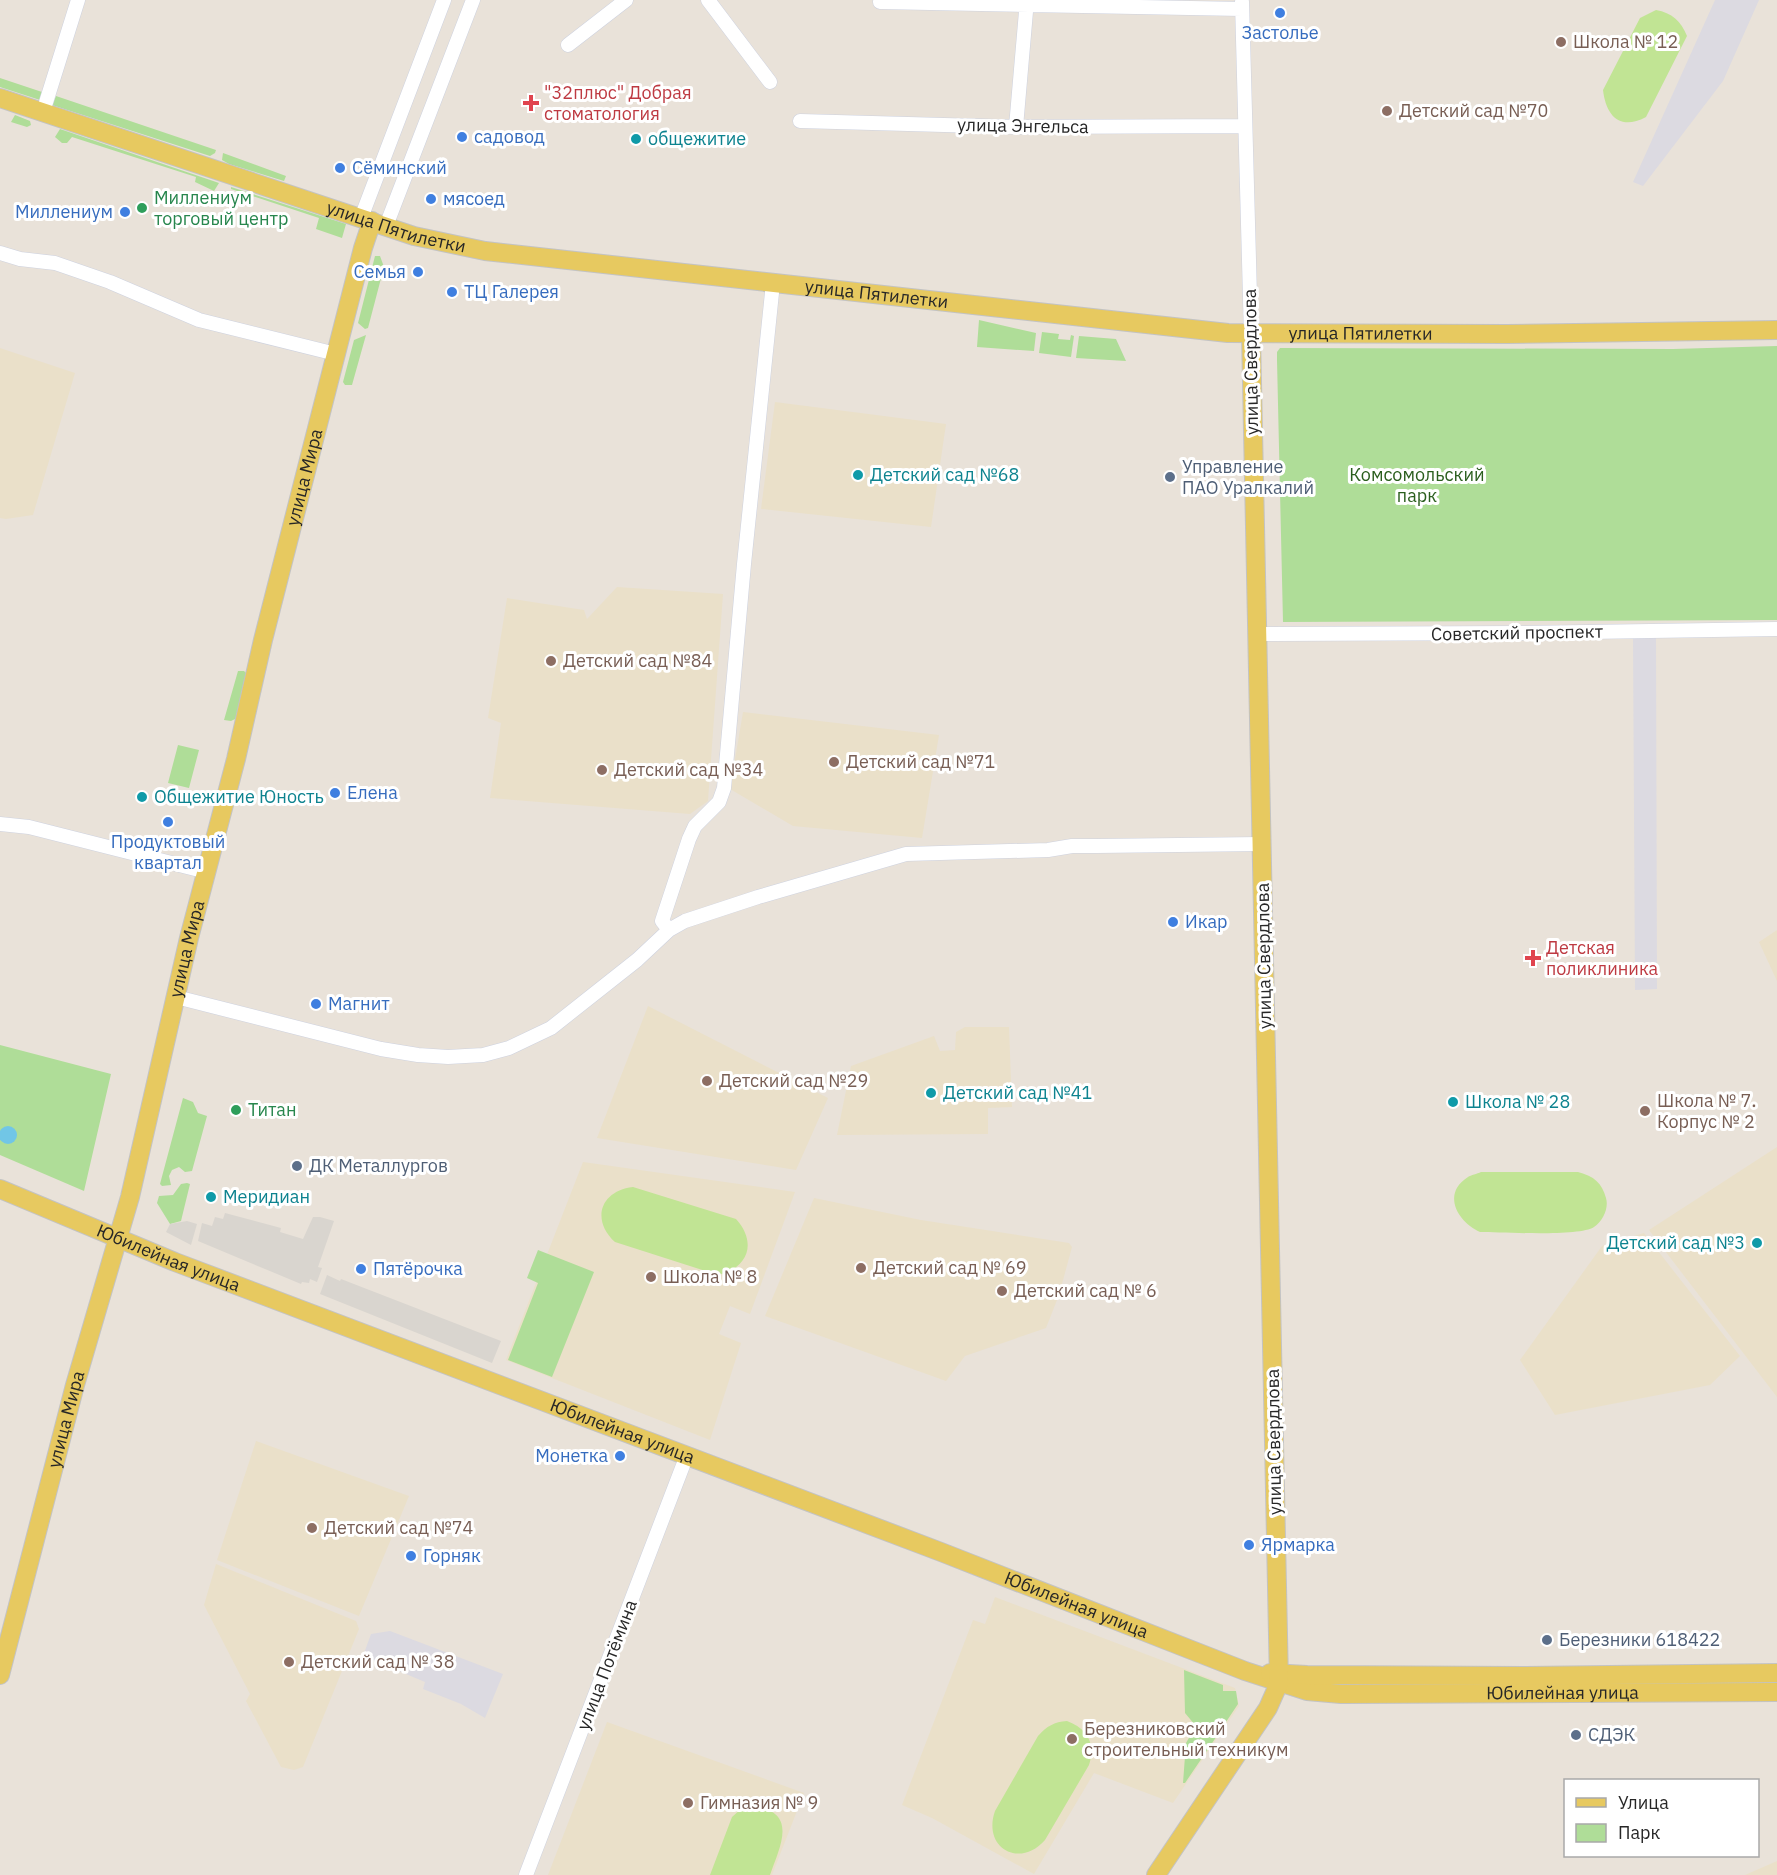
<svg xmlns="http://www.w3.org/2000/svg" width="1777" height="1875" viewBox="0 0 1777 1875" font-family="'IBM Plex Sans',sans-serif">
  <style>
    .industrial { fill: #dcdae1 }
    .education { fill: #eae0c9 }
    .green { fill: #afdd98 }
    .pitch { fill: #c1e494 }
    .plaza { fill: #d9d5cf }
    .water { fill: #71c6e6 }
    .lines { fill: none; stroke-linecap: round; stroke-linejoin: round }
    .minor-casing { stroke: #ced2df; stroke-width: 15 }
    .major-casing { stroke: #c3c3c3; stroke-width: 20 }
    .minor { stroke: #fff; stroke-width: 14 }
    .major { stroke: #e7c960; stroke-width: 18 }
    .shop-dot { fill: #3f7fe0; stroke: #fff; stroke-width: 2 }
    .education-dot { fill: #8d6e63; stroke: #fff; stroke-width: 2 }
    .health-dot { fill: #e0444e; stroke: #fff; stroke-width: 2 }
    .culture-dot { fill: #0f9aa8; stroke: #fff; stroke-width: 2 }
    .leisure-dot { fill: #2e9e5b; stroke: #fff; stroke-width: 2 }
    .service-dot { fill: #5c6f8a; stroke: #fff; stroke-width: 2 }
    .labels { text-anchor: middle; stroke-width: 6; stroke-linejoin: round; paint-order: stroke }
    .shop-label { font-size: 18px; fill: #366cbe; stroke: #fff; text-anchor: start }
    .education-label { font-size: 18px; fill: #785e54; stroke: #fff; text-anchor: start }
    .health-label { font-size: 18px; fill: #be3a42; stroke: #fff; text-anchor: start }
    .street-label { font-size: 18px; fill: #272727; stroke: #fff }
    .culture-label { font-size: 18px; fill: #0d838f; stroke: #fff; text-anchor: start }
    .leisure-label { font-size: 18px; fill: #27864d; stroke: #fff; text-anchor: start }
    .service-label { font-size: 18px; fill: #4e5e75; stroke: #fff; text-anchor: start }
    .park-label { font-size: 18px; fill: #2a5e1d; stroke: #fff }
  </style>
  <rect width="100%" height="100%" fill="#e9e2d9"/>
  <path class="industrial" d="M1715,0h44l-36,81 -80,105 -10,-4z
    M1633,637h23l1,352 -22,1z
    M390,1631l113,43 -18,44 -24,-14 -38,-15 2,-7 -62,-26 8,-22z"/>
  <path class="education" d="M0,348l75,25 -42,142 -27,4 -6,-1z
    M775,402l171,22 -15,103 -170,-18z
    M617,587l106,7 -15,207 -18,13 -200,-16 11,-75 -13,-5 19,-120 77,12 3,9z
    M743,712l196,23 -17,103 -129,-12 -63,-37z
    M1777,930v51l-18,-39z
    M648,1006l180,92 -32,72 -199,-32z
    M965,1027h44l3,80 -24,1v26l-151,1 14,-69 83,-30 6,15 15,-1 1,-18z
    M1777,1147v250l-128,-167z
    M583,1162l212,30 -45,122 -20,-8 -11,28 22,9 -31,97 -204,-80z
    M814,1198l107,22 148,23 3,4 -13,48 -13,33 -81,28 -19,25 -181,-65z
    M1644,1233l96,123 -30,29 -155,30 -35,-55 82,-114z
    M256,1441l153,55 -50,120 -142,-56z
    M216,1564l140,57 3,8 -56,138 -9,3 -13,-3 -35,-66 4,-7 -46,-89z
    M995,1597l240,91 4,18 -66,97 -79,-30 -60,101 -102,-56 -30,-13 71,-185 12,4z
    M607,1722l197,71 -32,82h-224z
    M1777,1861v14h-32z"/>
  <path class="green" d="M0,78l45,15 -5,7 -40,-13z
    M56,96l160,54 -1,3 -5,3 -158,-51z
    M15,115l15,6 1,4 -4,2 -16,-5z
    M60,129l159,54 -5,8 -19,-9 1,-5 -124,-40 -5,6h-5l-7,-6z
    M223,153l63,23 -2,5 -55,-17 -7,-4z
    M231,187l115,37 -4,14 -26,-9 3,-11 -88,-29z
    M375,256h5l4,11 -16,61 -3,1 -7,-6z
    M979,320l57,13 -2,18 -57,-4z
    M1042,332l17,2 -1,5 12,1 1,-5 3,1 -3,21 -32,-4z
    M366,335l-14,50h-7l-2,-3 11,-42z
    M1079,336l37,3 10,22 -50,-3z
    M1777,346v274l-494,2 -6,-262v-8l3,-4 393,1z
    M238,671h6l4,4 -11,43 -6,3 -7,-1z
    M178,745l21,5 -10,38 -21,-5z
    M0,1045l111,29 -27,117 -84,-36z
    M183,1098l10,4 5,11 9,3 -15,55 -7,1 -6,-5 -7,3 -3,6 2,9 -9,1 -2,-2z
    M187,1183l3,1 -9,37 -11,3 -13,-21 2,-7 14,-1 8,-11z
    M538,1250l56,22 -42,105 -44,-17 30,-77 -11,-5z
    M1184,1670l39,15v6h13l2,13 -12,18 -31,3 -10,-12z
    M1223,1727l-38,56h-2l3,-40 8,-14z"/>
  <path class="pitch" d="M1656,10c16,3 25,11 31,26l-41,81c-26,14 -40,-1 -43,-27l37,-72z
    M1481,1172h97c16,4 24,11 28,26 3,10 -3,23 -12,29 -15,10 -92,5 -114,5 -22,-10 -39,-38 -12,-55 3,-2 9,-3 13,-5z
    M633,1187l103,32c21,23 13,49 -18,56l-103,-33c-24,-22 -15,-51 18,-55z
    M1067,1721c21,8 29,23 22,44l-44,75c-25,29 -63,8 -50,-29l43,-75c9,-10 16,-14 29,-15z
    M753,1806c46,6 27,40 17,69h-60l22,-58 9,-8z"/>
  <path class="plaza" d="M225,1213l56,15 -1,4 23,7 10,-22h7l14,4 -16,46 4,1 -5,14 -7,-3 -1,4 -7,-1 -1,2 -103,-43 4,-18 10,3 3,-9 8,2z
    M187,1221l10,3 -6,21 -25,-13 4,-8z
    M327,1275l13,6 1,-2 160,62 -9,22 -172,-69z"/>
  <path class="water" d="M-1 1135a9 9 0 1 1 18 0a9 9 0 1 1-18 0Z"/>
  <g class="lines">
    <defs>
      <path id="minor" d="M708,0l62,82
        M880,2l362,7
        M1242,2l9,332
        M568,45l58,-45
        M43,112l35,-112
        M800,121l216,6 229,-1
        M1016,127l11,-127
        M361,218l83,-218
        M386,226l87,-226
        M0,253l20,6 35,4 55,19 89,38 137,34
        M1257,634l265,-1 255,-4
        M0,824l29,3 178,45
        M669,930l-7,-9 27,-82 6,-13 24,-24 5,-14 20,-224 29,-281
        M176,997l205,52 37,6 30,2 35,-2 26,-7 42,-20 86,-68 32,-30 16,-9 73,-24 148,-43 142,-4 24,-4h24l165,-2
        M526,1875l161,-420"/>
      <g id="major">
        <path id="s1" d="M0,98l414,138 71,15 743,82 279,1 270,-4"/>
        <path id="s2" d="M0,1189l175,73 766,290 304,119 62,20 34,3 436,-2"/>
        <path d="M1270,1673l37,2 218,1 252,-3"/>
        <path id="s3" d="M0,1675l75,-290 55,-188 59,-259 47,-179 27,-119 100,-392 9,-27"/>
        <path d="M1156,1875l112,-167 11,-25 -28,-1349"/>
      </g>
    </defs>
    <use href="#minor" class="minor-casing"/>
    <use href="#major" class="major-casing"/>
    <use href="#minor" class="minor"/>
    <use href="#major" class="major"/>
  </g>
  <g class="shop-dot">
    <circle cx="1280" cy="13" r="6"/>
    <circle cx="462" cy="137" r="6"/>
    <circle cx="340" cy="168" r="6"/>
    <circle cx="431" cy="199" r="6"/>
    <circle cx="125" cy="212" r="6"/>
    <circle cx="418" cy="272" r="6"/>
    <circle cx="452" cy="292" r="6"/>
    <circle cx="335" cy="793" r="6"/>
    <circle cx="168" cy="822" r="6"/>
    <circle cx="1173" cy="922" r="6"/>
    <circle cx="316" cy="1004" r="6"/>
    <circle cx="361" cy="1269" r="6"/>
    <circle cx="620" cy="1456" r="6"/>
    <circle cx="1249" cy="1545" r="6"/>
    <circle cx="411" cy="1556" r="6"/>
  </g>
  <g class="education-dot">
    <circle cx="1561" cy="42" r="6"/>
    <circle cx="1387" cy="111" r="6"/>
    <circle cx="551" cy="661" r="6"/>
    <circle cx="834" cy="762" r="6"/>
    <circle cx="602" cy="770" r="6"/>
    <circle cx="707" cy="1081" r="6"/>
    <circle cx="1645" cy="1111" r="6"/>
    <circle cx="861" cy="1268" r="6"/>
    <circle cx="651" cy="1277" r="6"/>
    <circle cx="1002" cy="1291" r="6"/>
    <circle cx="312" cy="1528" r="6"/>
    <circle cx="289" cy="1662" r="6"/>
    <circle cx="1072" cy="1739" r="6"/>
    <circle cx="688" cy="1803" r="6"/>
  </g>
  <g class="health-dot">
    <path d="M528 94h6v6h6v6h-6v6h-6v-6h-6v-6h6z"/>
    <path d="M1530 949h6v6h6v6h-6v6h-6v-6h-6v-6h6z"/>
  </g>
  <g class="culture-dot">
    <circle cx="636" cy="139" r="6"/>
    <circle cx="858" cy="475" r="6"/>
    <circle cx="142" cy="797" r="6"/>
    <circle cx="931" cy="1093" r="6"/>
    <circle cx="1453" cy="1102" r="6"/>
    <circle cx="211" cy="1197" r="6"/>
    <circle cx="1757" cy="1243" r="6"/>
  </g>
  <g class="leisure-dot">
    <circle cx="142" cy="208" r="6"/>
    <circle cx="236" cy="1110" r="6"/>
  </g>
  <g class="service-dot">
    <circle cx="1170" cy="477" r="6"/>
    <circle cx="297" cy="1166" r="6"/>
    <circle cx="1547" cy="1640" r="6"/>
    <circle cx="1576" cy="1735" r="6"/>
  </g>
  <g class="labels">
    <g class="shop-label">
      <text x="1280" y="39" text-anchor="middle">Застолье</text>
      <text x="474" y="143">садовод</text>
      <text x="352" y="174">Сёминский</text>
      <text x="443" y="205">мясоед</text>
      <text x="113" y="218" text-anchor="end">Миллениум</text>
      <text x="406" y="278" text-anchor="end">Семья</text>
      <text x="464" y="298">ТЦ Галерея</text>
      <text x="347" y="799">Елена</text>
      <text x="168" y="848" text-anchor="middle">Продуктовый<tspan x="168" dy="21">квартал</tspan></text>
      <text x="1185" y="928">Икар</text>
      <text x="328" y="1010">Магнит</text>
      <text x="373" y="1275">Пятёрочка</text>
      <text x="608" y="1462" text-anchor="end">Монетка</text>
      <text x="1261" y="1551">Ярмарка</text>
      <text x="423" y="1562">Горняк</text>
    </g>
    <g class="education-label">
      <text x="1573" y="48">Школа № 12</text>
      <text x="1399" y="117">Детский сад №70</text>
      <text x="563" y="667">Детский сад №84</text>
      <text x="846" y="768">Детский сад №71</text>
      <text x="614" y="776">Детский сад №34</text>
      <text x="719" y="1087">Детский сад №29</text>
      <text x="1657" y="1107">Школа № 7.<tspan x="1657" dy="21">Корпус № 2</tspan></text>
      <text x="873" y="1274">Детский сад № 69</text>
      <text x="663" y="1283">Школа № 8</text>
      <text x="1014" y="1297">Детский сад № 6</text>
      <text x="324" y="1534">Детский сад №74</text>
      <text x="301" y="1668">Детский сад № 38</text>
      <text x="1084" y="1735">Березниковский<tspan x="1084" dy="21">строительный техникум</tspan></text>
      <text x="700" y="1809">Гимназия № 9</text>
    </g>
    <g class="health-label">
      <text x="544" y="99">"32плюс" Добрая<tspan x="544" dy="21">стоматология</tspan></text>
      <text x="1546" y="954">Детская<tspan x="1546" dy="21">поликлиника</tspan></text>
    </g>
    <g class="street-label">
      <text transform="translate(1023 126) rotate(1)" y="6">улица Энгельса</text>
      <text dy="6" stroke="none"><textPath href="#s1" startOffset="417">улица Пятилетки</textPath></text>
      <text dy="6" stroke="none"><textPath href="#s1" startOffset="903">улица Пятилетки</textPath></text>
      <text dy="6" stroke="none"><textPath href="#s1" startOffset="1389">улица Пятилетки</textPath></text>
      <text transform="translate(1251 362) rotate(-91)" y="6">улица Свердлова</text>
      <text dy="6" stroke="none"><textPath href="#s3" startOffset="1236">улица Мира</textPath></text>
      <text transform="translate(1517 633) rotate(-1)" y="6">Советский проспект</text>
      <text dy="6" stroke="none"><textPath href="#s3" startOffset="750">улица Мира</textPath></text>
      <text transform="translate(1264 956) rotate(-91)" y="6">улица Свердлова</text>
      <text dy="6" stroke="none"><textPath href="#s2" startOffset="182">Юбилейная улица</textPath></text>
      <text dy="6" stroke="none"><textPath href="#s3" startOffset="264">улица Мира</textPath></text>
      <text dy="6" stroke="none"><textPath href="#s2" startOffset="668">Юбилейная улица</textPath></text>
      <text transform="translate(1274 1442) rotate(-91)" y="6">улица Свердлова</text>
      <text dy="6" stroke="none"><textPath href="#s2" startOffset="1154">Юбилейная улица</textPath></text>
      <text transform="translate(607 1665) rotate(-69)" y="6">улица Потёмина</text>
      <text dy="6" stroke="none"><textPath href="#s2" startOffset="1656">Юбилейная улица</textPath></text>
    </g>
    <g class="culture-label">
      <text x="648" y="145">общежитие</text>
      <text x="870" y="481">Детский сад №68</text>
      <text x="154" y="803">Общежитие Юность</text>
      <text x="943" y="1099">Детский сад №41</text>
      <text x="1465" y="1108">Школа № 28</text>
      <text x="223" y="1203">Меридиан</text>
      <text x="1745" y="1249" text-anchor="end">Детский сад №3</text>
    </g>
    <g class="leisure-label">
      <text x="154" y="204">Миллениум<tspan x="154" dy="21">торговый центр</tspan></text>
      <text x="248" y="1116">Титан</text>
    </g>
    <g class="service-label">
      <text x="1182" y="473">Управление<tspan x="1182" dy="21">ПАО Уралкалий</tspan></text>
      <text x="309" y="1172">ДК Металлургов</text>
      <text x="1559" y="1646">Березники 618422</text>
      <text x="1588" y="1741">СДЭК</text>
    </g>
    <g class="park-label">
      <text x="1417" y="481">Комсомольский<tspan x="1417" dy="21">парк</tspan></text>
    </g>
  </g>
  <rect x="1564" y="1779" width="195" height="78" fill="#ffffff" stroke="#a9a9a9" stroke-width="1.5"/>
  <rect x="1576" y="1798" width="30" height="9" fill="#e7c960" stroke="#a9a9a9" stroke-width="1.5"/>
  <text x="1618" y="1809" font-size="18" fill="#272727">Улица</text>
  <rect x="1576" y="1824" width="30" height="18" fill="#afdd98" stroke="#a9a9a9" stroke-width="1.5"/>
  <text x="1618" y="1839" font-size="18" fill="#272727">Парк</text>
</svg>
